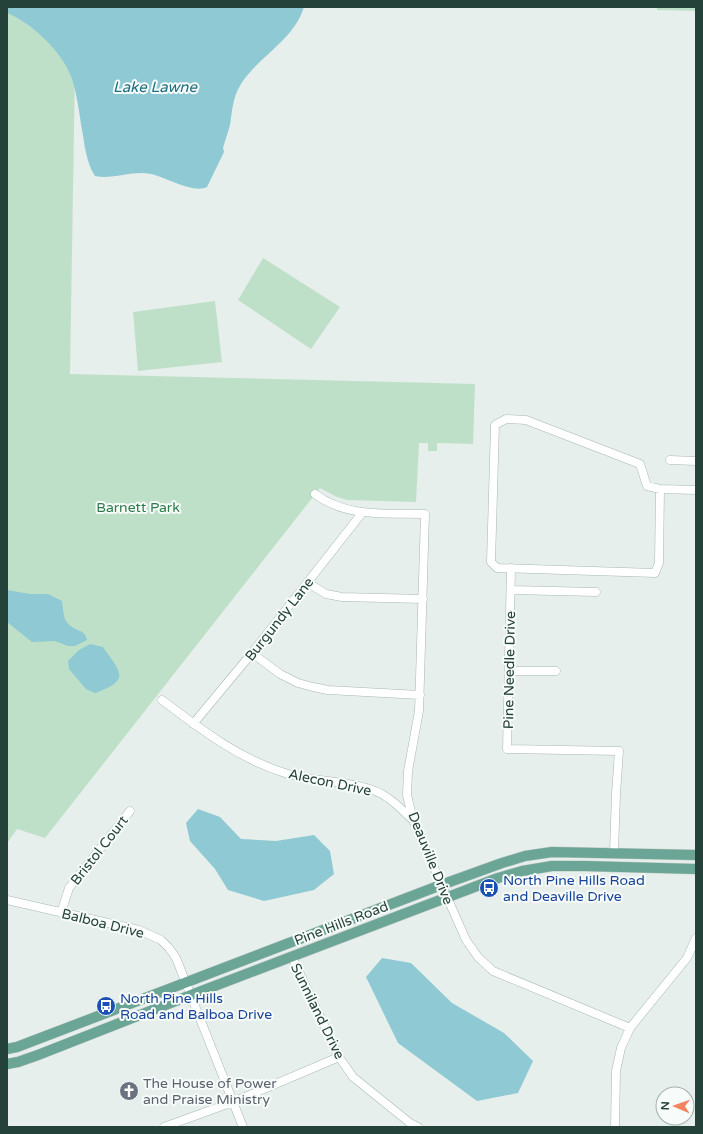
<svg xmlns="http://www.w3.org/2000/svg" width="703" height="1134" viewBox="0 0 703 1134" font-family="'Varela Round',sans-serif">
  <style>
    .green { fill: #bfe0c8 }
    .water { fill: #8ec9d4 }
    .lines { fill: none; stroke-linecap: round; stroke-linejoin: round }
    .minor-casing { stroke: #a8b8b2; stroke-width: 9 }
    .major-casing { stroke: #c2cac8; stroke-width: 11 }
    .minor { stroke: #fff; stroke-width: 8 }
    .major { stroke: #6aa596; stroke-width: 10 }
    .labels { text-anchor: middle; stroke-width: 4; stroke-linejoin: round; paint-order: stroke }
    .park-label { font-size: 14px; fill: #2d7a4b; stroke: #f7fbf9 }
    .street-label { font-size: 14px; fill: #24423a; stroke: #f7fbf9 }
    .transit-label { font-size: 14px; fill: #164399; stroke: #f7fbf9; text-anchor: start }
    .worship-label { font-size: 14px; fill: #5b616d; stroke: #f7fbf9; text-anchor: start }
    .water-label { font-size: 15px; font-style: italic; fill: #1c6f80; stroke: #f7fbf9 }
  </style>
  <rect width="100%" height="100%" fill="#e6efeb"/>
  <path class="green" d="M7,7h69l-6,367 405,10 -2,60 -36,-1v8h-9v-8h-9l-3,59 -69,-2 -10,-3 -17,-9 -275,350 -28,-9 -9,13z
    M657,7h39v4l-39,-1z
    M263,258l77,49 -29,42 -73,-49z
    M215,301l7,61 -84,9 -5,-59z"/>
  <path class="water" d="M7,7h297c-10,33 -45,49 -63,77 -8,12 -9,27 -11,41 -2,8 -5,15 -7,23l1,4 -17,35c-13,7 -42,-10 -56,-13 -19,-4 -38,6 -56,2 -9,-14 -10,-30 -13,-46 -3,-18 -5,-37 -11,-54 -10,-25 -39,-53 -64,-63z
    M7,590l23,4h18l14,7c1,6 1,15 4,20 7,11 19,7 21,19l-12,6h-7l-13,-5 -23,1 -25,-20z
    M90,644l13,3c18,26 28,33 -8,46l-9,-4 -17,-20 -1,-8 11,-11z
    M198,809l22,8 21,22 35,2 38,-6 16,16 4,23 -20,16 -50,11 -36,-11 -13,-21 -25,-28 -4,-18z
    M382,958l29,5 41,40 52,30 29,28 -15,32 -41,8 -79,-58 -32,-66z"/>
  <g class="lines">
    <defs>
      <path id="minor" d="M670,460l26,1
        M660,489l-1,74 -4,10 -158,-5 -6,-6 4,-137 11,-6 20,1 114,44 7,22 13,3 36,1
        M315,494c32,24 72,19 110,20l-6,197 -11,60 -1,24 6,25 53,120 12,17 15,14 137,57
        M511,568l-4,181 112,2 -3,43 -2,58
        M308,583l18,11 16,3 81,2
        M511,590l85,2
        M252,653l28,21 18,9 15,4 15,3 92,5
        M509,671h47
        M162,700c37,28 77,59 123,73 30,10 79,7 103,25 9,6 17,15 25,22
        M193,724l59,-71 110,-140
        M7,900l132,30 22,10 8,8 7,10 67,169
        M61,913l8,-25 61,-77
        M292,957l47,100 14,20 57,46 8,4
        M164,1127l69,-25 106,-45
        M615,1127l1,-56 5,-23 9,-20 57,-70 9,-20"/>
      <path id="major" d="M7,1049l10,-2 424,-162 61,-22 23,-7 27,-4 144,3
        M7,1064l11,-2 20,-7 153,-60 307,-117 24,-7 30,-5h32l112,3"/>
    </defs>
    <use href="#minor" class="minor-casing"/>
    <use href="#major" class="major-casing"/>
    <use href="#minor" class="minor"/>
    <use href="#major" class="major"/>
  </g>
  <defs>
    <symbol id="bus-disc" viewBox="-11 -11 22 22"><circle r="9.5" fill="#1a4fb4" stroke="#f7fbf9"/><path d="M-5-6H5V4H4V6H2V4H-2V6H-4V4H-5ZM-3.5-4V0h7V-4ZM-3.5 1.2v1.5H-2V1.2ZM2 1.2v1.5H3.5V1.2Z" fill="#fff"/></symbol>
    <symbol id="church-disc" viewBox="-11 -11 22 22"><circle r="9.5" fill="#6b7280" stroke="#f7fbf9"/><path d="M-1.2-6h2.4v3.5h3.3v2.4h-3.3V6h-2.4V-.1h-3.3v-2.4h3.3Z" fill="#fff"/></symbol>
  </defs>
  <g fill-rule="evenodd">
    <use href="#bus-disc" x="478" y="877" width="22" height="22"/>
    <use href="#bus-disc" x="95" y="995" width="22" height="22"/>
    <use href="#church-disc" x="118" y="1080" width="22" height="22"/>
  </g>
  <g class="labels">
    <g class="park-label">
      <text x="138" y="512">Barnett Park</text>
    </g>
    <g class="street-label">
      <text transform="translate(279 619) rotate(-52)" y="5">Burgundy Lane</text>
      <text transform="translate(509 670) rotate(-89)" y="5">Pine Needle Drive</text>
      <text transform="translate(330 782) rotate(12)" y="5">Alecon Drive</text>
      <text transform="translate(99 850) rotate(-52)" y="5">Bristol Court</text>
      <text transform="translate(431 858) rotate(68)" y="5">Deauville Drive</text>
      <text transform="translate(103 923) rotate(14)" y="5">Balboa Drive</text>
      <text transform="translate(341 923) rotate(-21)" y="5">Pine Hills Road</text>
      <text transform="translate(318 1011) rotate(64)" y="5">Sunniland Drive</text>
    </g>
    <g class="transit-label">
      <text x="503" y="885">North Pine Hills Road<tspan x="503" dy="16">and Deaville Drive</tspan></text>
      <text x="120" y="1003">North Pine Hills<tspan x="120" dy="16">Road and Balboa Drive</tspan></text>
    </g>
    <g class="worship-label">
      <text x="143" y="1088">The House of Power<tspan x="143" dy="16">and Praise Ministry</tspan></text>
    </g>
    <g class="water-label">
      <text x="155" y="92">Lake Lawne</text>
    </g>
  </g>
  <rect width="703" height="1134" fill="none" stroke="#24423a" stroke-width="16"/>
  <g transform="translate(675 1106) rotate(272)"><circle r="19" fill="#f7fbf9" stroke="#a3b1ad"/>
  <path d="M0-3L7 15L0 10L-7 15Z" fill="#f4845f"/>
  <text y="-6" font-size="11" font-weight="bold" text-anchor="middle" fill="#24423a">N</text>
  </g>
</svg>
